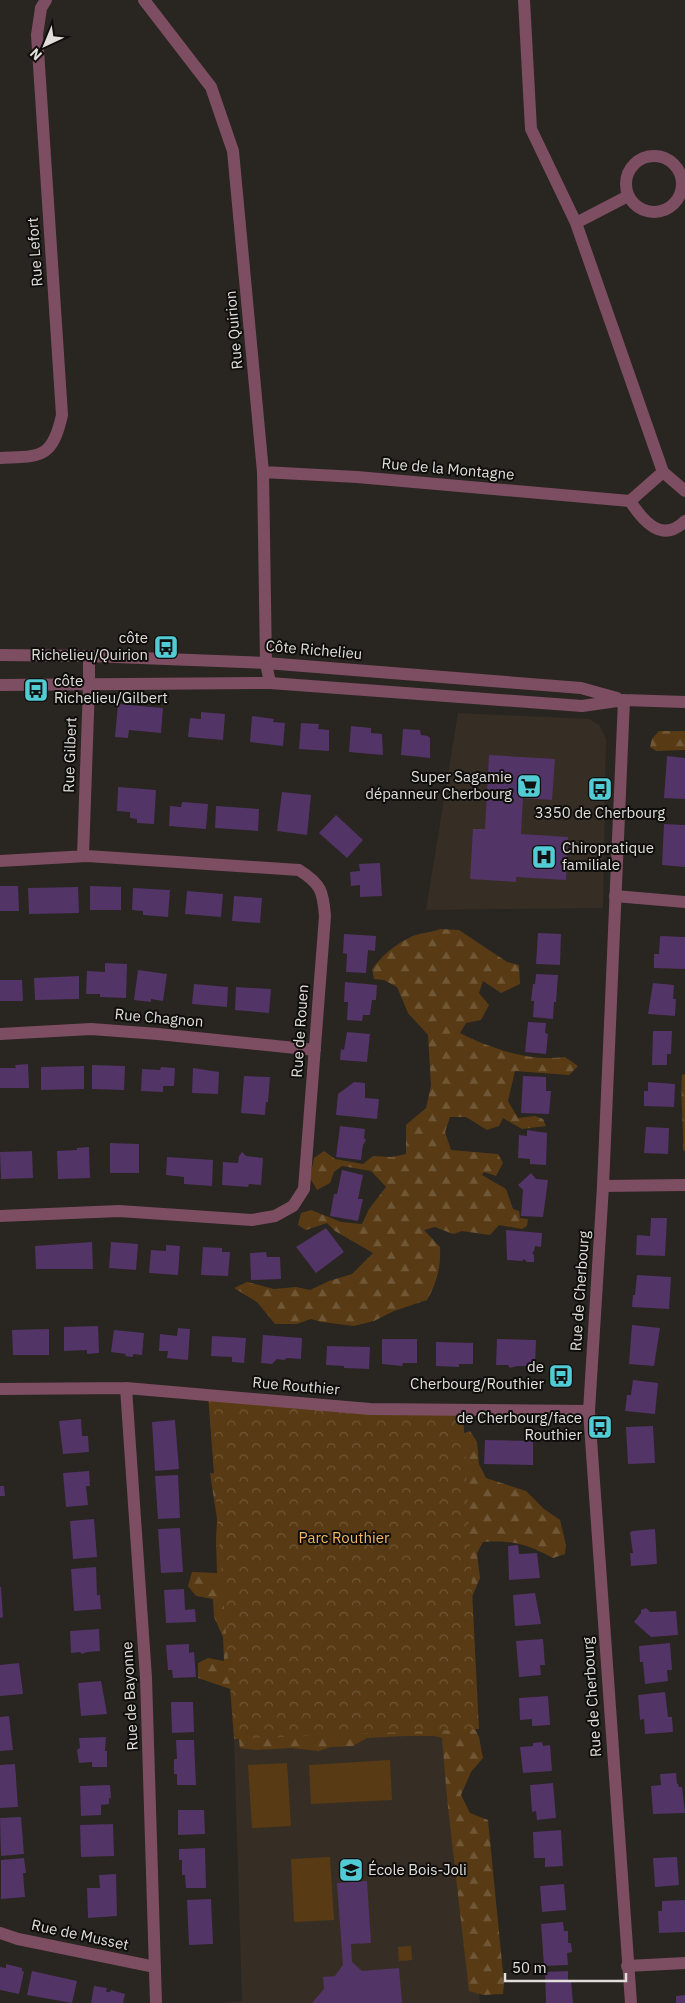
<svg xmlns="http://www.w3.org/2000/svg" width="685" height="2003" viewBox="0 0 685 2003" font-family="'IBM Plex Sans',sans-serif">
  <style>
    .built { fill: #362e25 }
    .grass { fill: #583b14 }
    .forest { fill: url(#forest-firs) }
    .park { fill: url(#park-crowns) }
    .building { fill: #523467 }
    .lines { fill: none; stroke-linecap: round; stroke-linejoin: round }
    .minor { stroke: #7d4e61; stroke-width: 12 }
    .tertiary { stroke: #7d4e61; stroke-width: 12 }
    .labels { text-anchor: middle; stroke-width: 4; stroke-linejoin: round; paint-order: stroke }
    .street-label { font-size: 15px; fill: #e1dedb; stroke: #100e0c }
    .poi-label { font-size: 15px; fill: #e1dedb; stroke: #100e0c; text-anchor: end }
    .park-label { font-size: 15px; fill: #f4b667; stroke: #100e0c }
  </style>
  <defs>
    <pattern id="forest-firs" width="22" height="20" patternUnits="userSpaceOnUse" patternTransform="scale(1.25)"><rect width="22" height="20" fill="#583b14"/><path d="M5 1l3.5 6h-7zM16 11l3.5 6h-7z" fill="#705736"/></pattern>
    <pattern id="park-crowns" width="20" height="18" patternUnits="userSpaceOnUse" patternTransform="scale(1.25)"><rect width="20" height="18" fill="#583b14"/><path d="M2 6a3 3 0 1 1 6 0M12 15a3 3 0 1 1 6 0" fill="none" stroke="#705736"/></pattern>
  </defs>
  <rect width="100%" height="100%" fill="#292520"/>
  <path class="built" d="M458,713l131,6 11,7 6,13 -3,169 -177,2z
    M449,1730l31,273h-259l21,-2 -8,-262z"/>
  <path class="grass" d="M390,1760l2,40 -81,4 -2,-39z
    M287,1763l4,63 -39,2 -4,-63z
    M330,1857l4,63 -40,2 -3,-63z"/>
  <path class="forest" d="M659,731h26v19l-29,1 -6,-4 2,-8z
    M440,929l19,1 48,32 12,3 1,19 -19,9 -18,-12 -4,12 10,12 -8,15 -15,3 -6,10c32,16 70,29 105,24l13,9 -9,9 -54,-4 -7,30 10,17 17,-2 8,3 3,7 -24,3 -19,-11 -4,8 -12,4 -21,-13h-16l-5,15 6,18 47,4 5,9 -7,13 -12,-4 -2,3 24,14 7,20 6,2 1,7 8,1 -1,7 -5,3 -23,-4 -9,10 -28,-4 -9,3 -18,-7 -11,3 16,17c1,21 -3,35 -13,53l-33,11 -20,10 -20,5 -32,-4 -11,-3 -14,5h-22l-18,-22 -23,-14 13,-6 27,7 22,-2 14,3 19,-9 23,-7 21,-21 -38,-22 -8,-8 -21,7 -8,-5 3,-12 10,-3 30,12 21,2 7,-15 17,-22 -15,-16 -29,-5 -8,6 -4,11 -13,7 -7,-12 4,-20 10,-7 11,8 28,5 10,-8 19,1 14,-3v-29l20,-17 5,-22 -3,-51 -20,-22 -11,-26 -13,-7 -10,-1 -2,-10c10,-13 22,-24 37,-31 8,-5 21,-5 31,-9z
    M685,1074v77l-2,-1c1,-25 -3,-50 -1,-75z
    M470,1431l7,11 2,22 7,14 40,13 18,18 16,11 6,25 -1,9 -12,4c-27,-14 -39,-18 -70,-16l-6,11 3,25 -11,26 1,116 9,17 4,21 -12,14 -10,23 9,18 18,7 16,163 -1,11 -20,1 -14,-4 -22,-193 -5,-60 -8,-2h-29l-38,2 -14,8 -23,1 -11,4 -28,-3 -35,2 -16,-2 -7,-58 -35,-12v-15l10,-5 16,3 -1,-24 -9,-20 -1,-18 -17,-3 -8,-10 4,-14 25,1 -1,-33 1,-21 -7,-46 33,5 209,-41z"/>
  <path class="park" d="M208,1395l255,15 16,319 -245,10z
    M411,1946l1,14 -13,1 -1,-14z"/>
  <path class="building" d="M118,704l45,4 -2,25 -32,-3 -1,8 -13,-1z
    M201,712l24,2 -2,26 -35,-3 2,-19 11,1z
    M252,716l22,3 -1,3 12,1 -2,23 -33,-4z
    M301,723l18,1 -1,5 11,1v21l-30,-2z
    M351,726l20,2v5l11,1 1,21 -34,-3z
    M403,729l17,1 1,5 7,1 2,2v20l-29,-3z
    M489,755l66,4 -3,41 -29,-2 -2,36 47,3 -2,43 -50,-3v5l-46,-3 3,-50h12z
    M667,756l18,2v41l-21,-1z
    M118,787l38,3 -2,34 -17,-1v-4l-7,-1v-6l-13,-1z
    M282,792l29,3 -4,40 -30,-4z
    M182,802l26,2 -2,25 -37,-3 1,-20 11,1z
    M216,806l43,3 -1,22 -43,-3z
    M336,815l27,25 -16,18 -28,-25z
    M664,824l21,1v42l-23,-2z
    M380,863l2,33 -22,1v-12l-9,1 -1,-14 10,-1 -1,-7z
    M0,886h18l1,25h-19z
    M90,886l31,1v23h-31z
    M78,887l1,26 -50,1 -1,-26z
    M133,888l37,2 -2,27 -25,-2v-4l-11,-1z
    M187,891l36,3 -2,23 -36,-3z
    M234,896l28,2 -2,25 -28,-2z
    M538,933l23,1 -1,31 -24,-1z
    M344,934l32,2 -1,15 -7,-1 -2,23 -20,-1 1,-18 -4,-1z
    M660,936l25,1v32l-31,-1v-14h5z
    M105,963l22,1 -1,34 -26,-1v-3h-14l1,-23 18,1z
    M138,970l29,4 -4,27 -12,-2v3l-17,-2z
    M536,974l22,1 -2,27h-2l-1,17 -20,-2 1,-16h-3l2,-17h2z
    M79,976v23l-44,1 -1,-22z
    M0,980h22l1,21h-23z
    M345,982l32,3 -1,15h-4l-2,15h-7l-1,6 -15,-1 1,-18h-4z
    M653,983l21,2 -1,14h3l-1,17 -27,-2z
    M194,984l34,3 -1,20 -35,-3z
    M236,987l35,2 -2,24 -34,-3z
    M528,1022l18,1 -1,10 3,1 -2,20 -21,-2z
    M653,1031h19l-1,23h-4v11h-15z
    M347,1032l23,2 -3,28 -27,-2 1,-11 3,1z
    M28,1064l1,24h-29v-20h16l-1,-3z
    M92,1065l33,1 -1,24 -32,-1z
    M84,1066v23l-43,1v-23z
    M161,1067l14,1 -1,18h-11v6l-22,-1 1,-22 18,1z
    M193,1068l26,4 -1,22 -26,-1z
    M244,1076l26,1 -2,25h-2l-1,13 -24,-2z
    M523,1076l23,1v14h5l-2,23 -28,-1z
    M354,1082l11,1v15l14,1 -2,20 -41,-4 2,-21z
    M648,1082l27,2 -1,23 -30,-1v-15h4z
    M340,1126l25,3 -1,9 2,2 -3,5 -2,15 -25,-3z
    M646,1127l23,1 -1,26 -24,-1z
    M527,1130l20,3 -1,32 -16,-1v-5l-12,-1 1,-23 8,1z
    M110,1143l29,1v29h-29z
    M89,1147l1,31 -32,1 -1,-28 20,-1v-2z
    M32,1151l1,27 -32,1 -1,-27z
    M242,1152l4,4 17,2 -2,27 -12,-1 -1,3 -26,-2 1,-23 15,1 1,-7z
    M167,1157l46,3 -1,26 -28,-2v-7l-18,-2z
    M342,1170l21,5 -5,24h5l-5,22 -28,-5 4,-22h3z
    M531,1173l5,6 12,1 -5,37 -22,-1 2,-26 -5,-5z
    M651,1218h16l-2,38 -29,-1 1,-20 13,1z
    M326,1228l18,24 -28,21 -20,-26z
    M506,1230l36,3 -1,14 -6,-1 -1,5 -2,2 2,2v7h-7l-3,-3 -2,2 -15,-1z
    M92,1242l1,27h-57l-1,-23z
    M111,1242l27,2 -2,26 -27,-2z
    M166,1245l14,1 -2,29 -29,-2 2,-23 15,1z
    M203,1247l19,1v4h8l-2,24 -27,-1z
    M266,1252l1,5h13l1,22 -30,1 -1,-27z
    M637,1275l34,2 -2,32 -37,-2 1,-12h2z
    M632,1325l28,3 -6,38 -25,-2z
    M98,1326l1,27 -12,1v-4l-23,1v-24z
    M178,1328l12,1 -2,31 -21,-2 1,-7h-9l1,-17 17,2z
    M49,1329v26h-36l-1,-25z
    M114,1330l30,3 -2,22 -9,-1v3l-8,-1 1,-2 -15,-2z
    M263,1335l39,3 -1,21 -14,-1 -3,2 -7,-1 -5,5 -11,-1z
    M212,1336l34,2 -2,25 -12,-1v-5l-21,-1z
    M382,1339h35v24h-14l-1,3 -20,-2z
    M497,1339l39,1 -1,26h-18l-7,2 -2,-3h-12z
    M436,1342l37,1v21h-14v3l-23,-1z
    M327,1346l43,1 -1,22 -25,-1v-2l-18,-1z
    M633,1380l25,3 -3,31 -30,-3 2,-16h4z
    M81,1419l1,17h6l1,16 -26,2 -4,-33z
    M175,1420l4,49 -24,2 -3,-49z
    M653,1426l2,37 -27,1 -2,-37z
    M485,1440l48,1v24l-49,-1z
    M89,1471l1,15h-4l2,19 -22,2 -3,-34z
    M178,1475l2,43 -22,1 -3,-43z
    M0,1486h4l1,10h-5z
    M94,1519l3,38 -24,2 -3,-38z
    M180,1528l3,44 -22,1 -3,-44z
    M655,1529l2,35 -26,2 -1,-13h3l-3,-20 2,-2z
    M518,1545l1,9 18,-1 3,25 -31,2 -1,-34z
    M96,1567l1,28h3l1,14 -27,2 -3,-42z
    M0,1587h1l2,30 -3,1z
    M184,1589l1,21 10,-1 1,13 -30,1 -2,-33z
    M535,1593l6,31 -26,2 -2,-31z
    M646,1608l4,4 26,-1 2,24 -27,2 -17,-15 7,-9v-3z
    M99,1629l1,22 -13,1 -5,2 -2,-2 -9,1 -1,-22z
    M543,1639l2,26h-5l1,10 -22,2 -3,-36z
    M670,1643l2,27h-5l1,11 -23,3 -2,-22h-3l-1,-16z
    M189,1644v9l5,-1 2,25 -23,1 -1,-8h-4l-2,-25z
    M19,1663l4,31 -23,2v-31z
    M101,1681l6,33 -26,2 -3,-33z
    M665,1692l3,25h4l1,15 -28,2 -1,-15 -4,1 -2,-25z
    M548,1696l2,29 -18,1v-7l-12,1 -1,-22z
    M171,1702h22l1,30 -22,1z
    M9,1716l4,34 -13,1v-34z
    M106,1737l-1,14h2v16h-15v-5l-13,1 -2,-13 3,-2 -1,-10z
    M176,1740h18l2,45h-19v-11h-3v-15h3z
    M542,1742l1,4 7,-1 2,26 -29,2 -3,-26 13,-1v-3z
    M15,1764l3,43 -18,1v-43z
    M676,1773l1,11h1l1,3h3l3,26 -32,1 -2,-28 10,-1 -1,-11z
    M553,1783l3,35 -19,2 -1,-9 -4,1 -2,-27z
    M110,1785l1,13h-2v6l-8,1v10l-20,1 -1,-30z
    M178,1810h26l1,24 -27,1z
    M21,1817l3,37 -23,2 -1,-38z
    M113,1824l1,32 -33,1 -1,-32z
    M561,1830l2,36 -18,1v-9h-11l-1,-26z
    M205,1848l1,40h-20l-1,-13h-3v-15h-3v-11z
    M677,1857l2,28 -24,2 -2,-29z
    M24,1858l2,15h-3l2,24 -24,2v-39z
    M116,1874l1,42 -29,2 -1,-30h13l-1,-13z
    M367,1881l4,62 -20,1 1,18 10,9 37,-3 3,35h-90l12,-14 -1,-12 12,-1 8,-11 -6,-82z
    M564,1884l2,26 -24,2 -2,-26z
    M211,1899l2,45 -24,1 -2,-45z
    M685,1900v32l-26,1 -1,-22h4v-10z
    M563,1922l1,9h4v12h3l1,9 -5,1 1,12 -24,1 -3,-42z
    M6,1964l16,4v3l2,1 -5,22 -19,-4v-23l6,1z
    M32,1971l45,10 -5,22 -45,-8z
    M568,1971v9h3l2,23h-27l-1,-31z
    M94,1986l13,2 -1,4h4l1,-2 14,4 -2,9h-32z
    M685,1995v8h-9v-7z"/>
  <g class="lines">
    <path class="minor" d="M144,0l67,87 22,64 30,321 3,191 4,20
      M524,0l7,129 45,94 87,249 22,19
      M626 184a28 28 0 1 1 56 0a28 28 0 1 1-56 0Z
      M576,223l52,-27
      M0,458c40,-2 52,2 62,-43l-25,-380 4,-27 5,-8
      M263,472l94,5 273,24 33,-29
      M630,501c13,20 32,43 55,20
      M83,856l6,-171v-29
      M0,861l87,-5 212,14c22,14 24,21 26,46l-21,273 -11,17 -18,10 -23,4 -133,-9 -119,5
      M615,896l70,6
      M0,1034l91,-5 67,5 157,16
      M603,1186l82,-1
      M126,1388l20,290 10,325
      M0,1389l126,-1 244,21 219,2
      M0,1933l18,6 137,28
      M627,1966l58,-3"/>
    <path class="tertiary" d="M0,655l89,1 177,7 315,25 36,10
      M0,685l270,-2 312,23 42,-6 61,2
      M624,700l-21,486 -14,225 42,592"/>
  </g>
  <defs>
    <symbol id="bus-square" viewBox="-11 -11 22 22"><rect x="-9" y="-9" width="18" height="18" rx="4" fill="#51ccd4" stroke="#100e0c"/><path d="M-5-6H5V4H4V6H2V4H-2V6H-4V4H-5ZM-3.5-4V0h7V-4ZM-3.5 1.2v1.5H-2V1.2ZM2 1.2v1.5H3.5V1.2Z" fill="#111"/></symbol>
    <symbol id="supermarket-square" viewBox="-11 -11 22 22"><rect x="-9" y="-9" width="18" height="18" rx="4" fill="#51ccd4" stroke="#100e0c"/><path d="M-6-5.5h2.5l.6 2H6L4.5 2H-2.5L-4.4-4H-6ZM-1.5 3.2a1.3 1.3 0 1 0 .1 0ZM3 3.2a1.3 1.3 0 1 0 .1 0Z" fill="#111"/></symbol>
    <symbol id="hospital-square" viewBox="-11 -11 22 22"><rect x="-9" y="-9" width="18" height="18" rx="4" fill="#51ccd4" stroke="#100e0c"/><path d="M-5-5h3v3.5h4V-5h3V5h-3V1.5h-4V5h-3Z" fill="#111"/></symbol>
    <symbol id="school-square" viewBox="-11 -11 22 22"><rect x="-9" y="-9" width="18" height="18" rx="4" fill="#51ccd4" stroke="#100e0c"/><path d="M0-5L7-2L0 1L-7-2ZM-4 1L0 2.5L4 1V4Q0 6-4 4Z" fill="#111"/></symbol>
  </defs>
  <g fill-rule="evenodd">
    <use href="#bus-square" x="152" y="633" width="28" height="28"/>
    <use href="#bus-square" x="22" y="676" width="28" height="28"/>
    <use href="#supermarket-square" x="515" y="772" width="28" height="28"/>
    <use href="#bus-square" x="586" y="775" width="28" height="28"/>
    <use href="#hospital-square" x="530" y="843" width="28" height="28"/>
    <use href="#bus-square" x="547" y="1362" width="28" height="28"/>
    <use href="#bus-square" x="586" y="1413" width="28" height="28"/>
    <use href="#school-square" x="337" y="1856" width="28" height="28"/>
  </g>
  <g class="labels">
    <g class="street-label">
      <text transform="translate(35 252) rotate(-94)" y="5">Rue Lefort</text>
      <text transform="translate(234 330) rotate(-95)" y="5">Rue Quirion</text>
      <text transform="translate(448 469) rotate(5)" y="5">Rue de la Montagne</text>
      <text transform="translate(314 650) rotate(5)" y="5">Côte Richelieu</text>
      <text transform="translate(70 755) rotate(-88)" y="5">Rue Gilbert</text>
      <text transform="translate(159 1018) rotate(5)" y="5">Rue Chagnon</text>
      <text transform="translate(300 1031) rotate(-86)" y="5">Rue de Rouen</text>
      <text transform="translate(580 1291) rotate(-86)" y="5">Rue de Cherbourg</text>
      <text transform="translate(296 1386) rotate(5)" y="5">Rue Routhier</text>
      <text transform="translate(130 1696) rotate(-93)" y="5">Rue de Bayonne</text>
      <text transform="translate(592 1697) rotate(-94)" y="5">Rue de Cherbourg</text>
      <text transform="translate(80 1935) rotate(12)" y="5">Rue de Musset</text>
    </g>
    <g class="poi-label">
      <text x="148" y="643">côte<tspan x="148" dy="17">Richelieu/Quirion</tspan></text>
      <text x="54" y="686" text-anchor="start">côte<tspan x="54" dy="17">Richelieu/Gilbert</tspan></text>
      <text x="512" y="782">Super Sagamie<tspan x="512" dy="17">dépanneur Cherbourg</tspan></text>
      <text x="600" y="818" text-anchor="middle">3350 de Cherbourg</text>
      <text x="562" y="853" text-anchor="start">Chiropratique<tspan x="562" dy="17">familiale</tspan></text>
      <text x="544" y="1372">de<tspan x="544" dy="17">Cherbourg/Routhier</tspan></text>
      <text x="582" y="1423">de Cherbourg/face<tspan x="582" dy="17">Routhier</tspan></text>
      <text x="368" y="1875" text-anchor="start">École Bois-Joli</text>
    </g>
    <g class="park-label">
      <text x="344" y="1543">Parc Routhier</text>
    </g>
  </g>
  <g transform="translate(45 45) rotate(224)" stroke="#100e0c" stroke-width="4" paint-order="stroke">
  <path d="M0-4L9 19L0 12L-9 19Z" fill="#e1dedb"/>
  <text y="-8" font-size="14" font-weight="bold" text-anchor="middle" fill="#e1dedb">N</text>
  </g>
  <path d="M505 1973v8h121v-8" fill="none" stroke="#e1dedb" stroke-width="2.5"/>
  <text x="512" y="1973" font-size="15" fill="#e1dedb" stroke="#100e0c" stroke-width="4" paint-order="stroke">50 m</text>
</svg>
